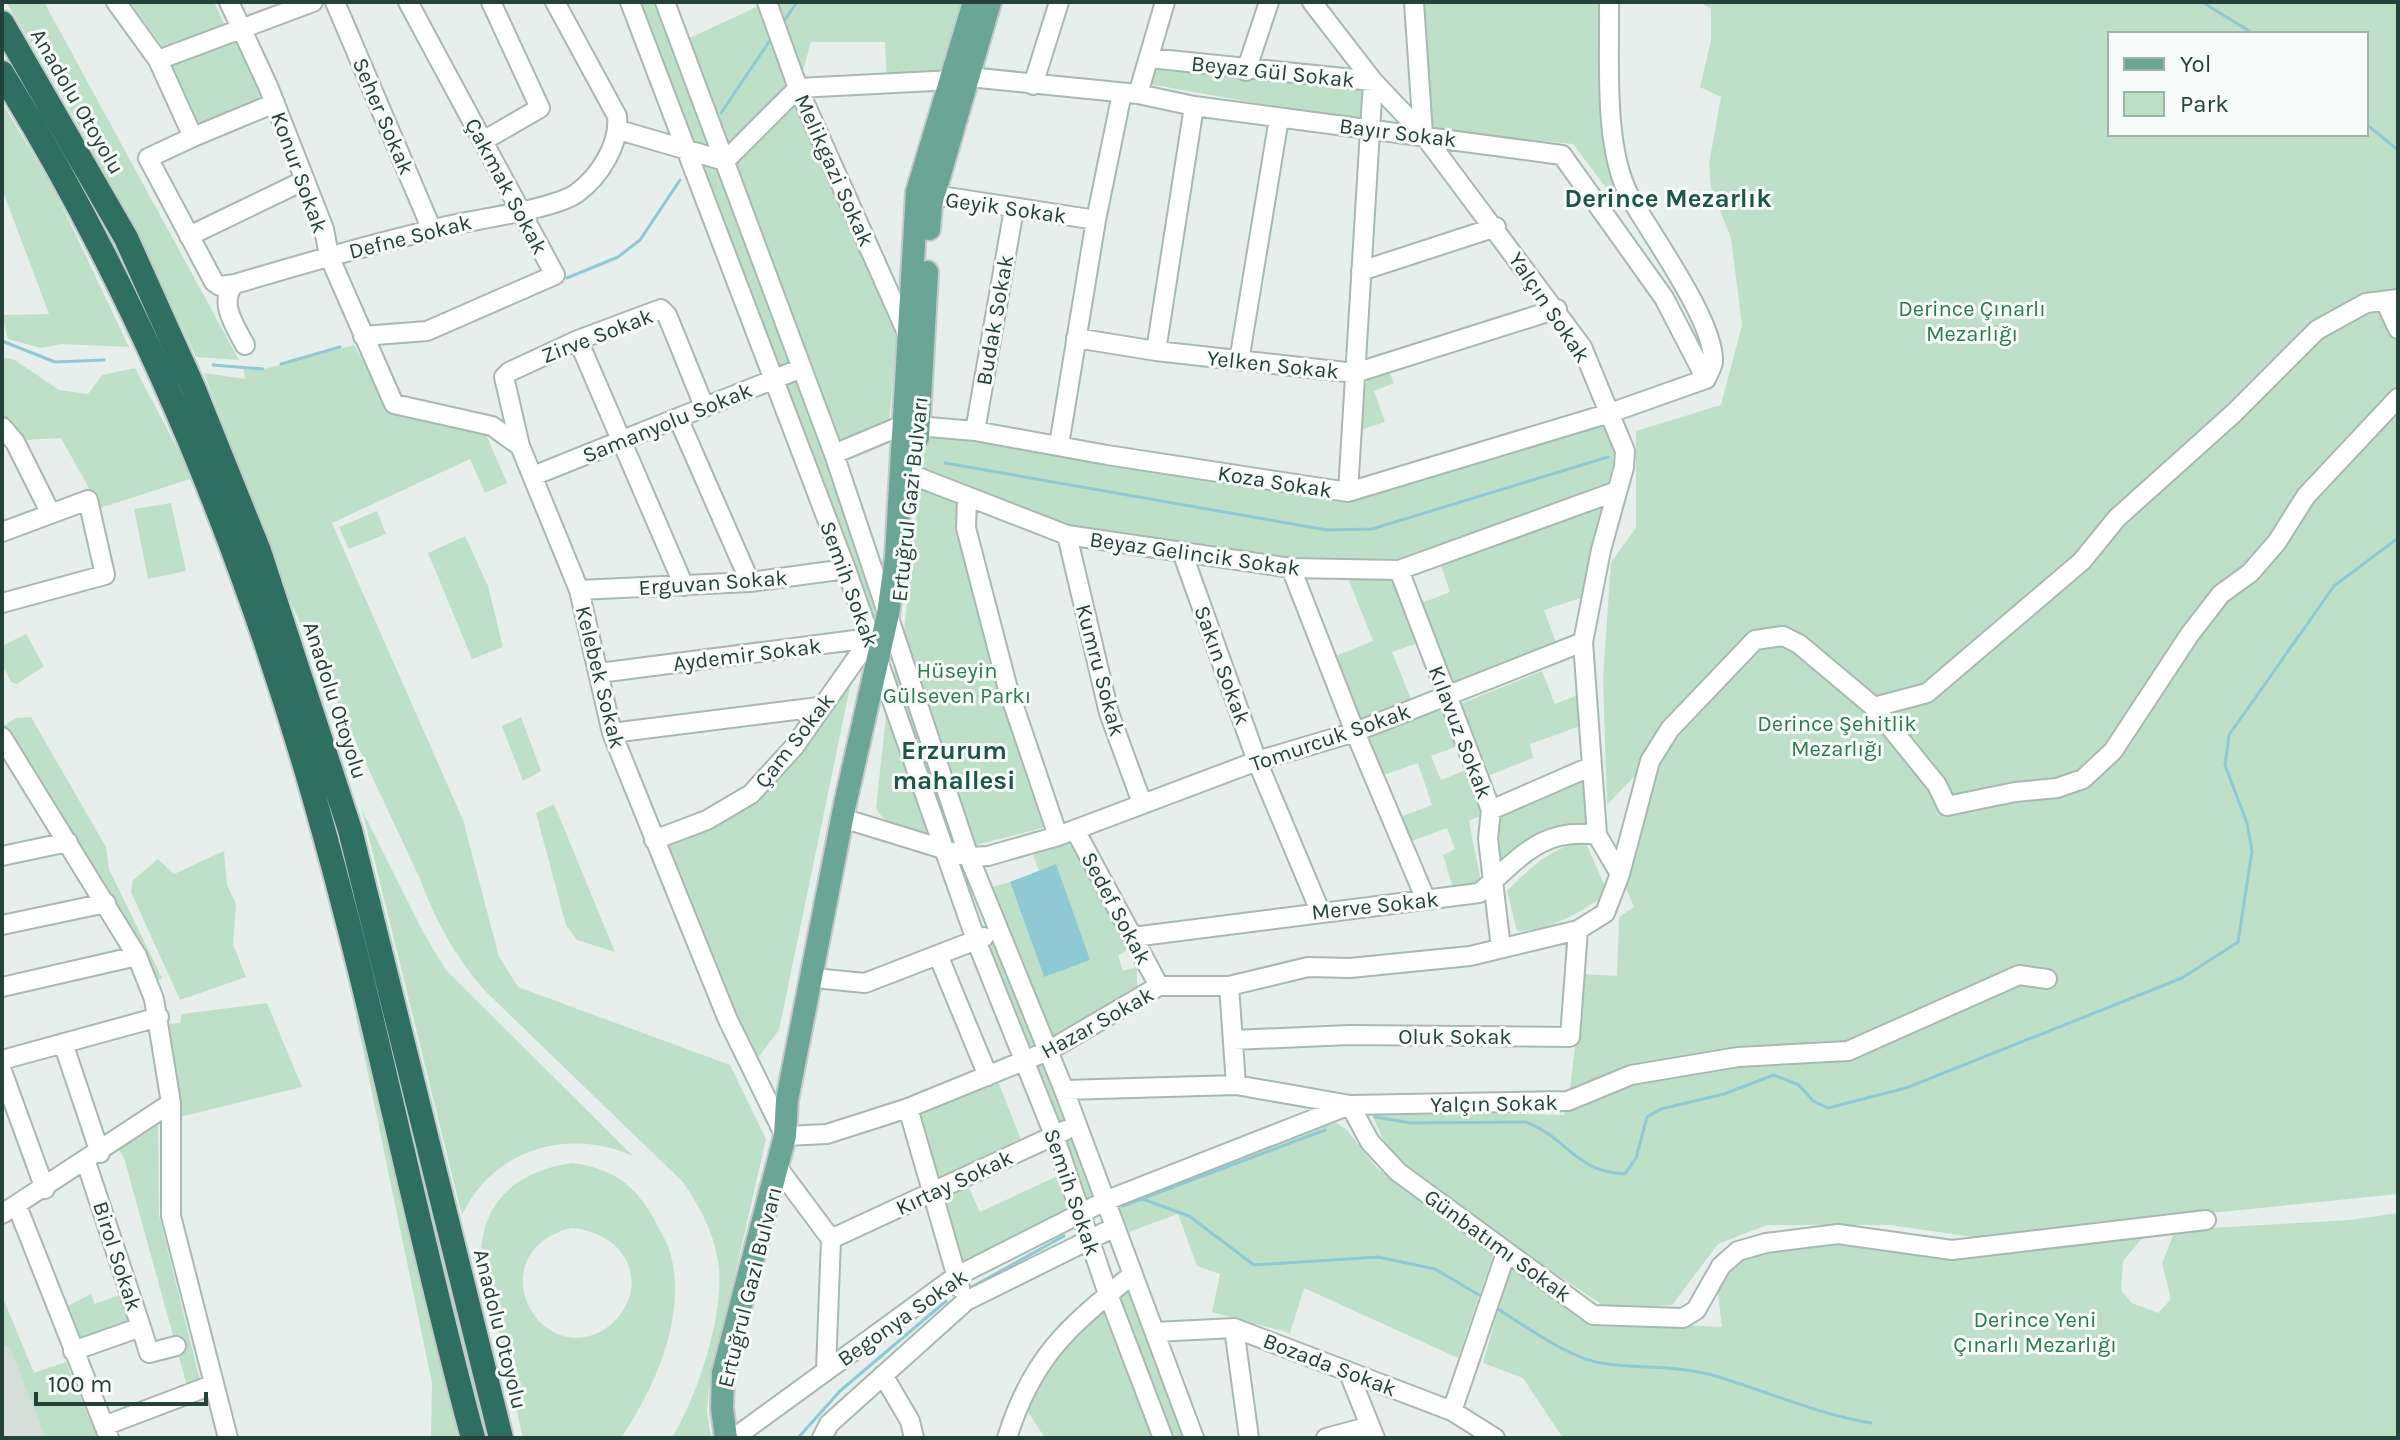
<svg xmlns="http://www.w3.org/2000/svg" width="2400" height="1440" viewBox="0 0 2400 1440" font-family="Karla,sans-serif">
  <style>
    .built { fill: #d4dfda }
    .green { fill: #bfe0c8; fill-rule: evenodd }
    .water { fill: #8ec9d4 }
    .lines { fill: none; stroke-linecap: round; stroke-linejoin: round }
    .stream { stroke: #8ec9d4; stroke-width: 3 }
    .minor-casing { stroke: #a8b8b2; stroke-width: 22 }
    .major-casing { stroke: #c2cac8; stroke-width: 26 }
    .highway-casing { stroke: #c2cac8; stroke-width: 28 }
    .minor { stroke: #fff; stroke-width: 18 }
    .major { stroke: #6aa596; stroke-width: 22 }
    .highway { stroke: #2f6f62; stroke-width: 24 }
    .labels { text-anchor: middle; stroke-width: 6; stroke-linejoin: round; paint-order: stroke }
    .street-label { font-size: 22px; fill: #24423a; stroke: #f7fbf9 }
    .park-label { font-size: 22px; fill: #2d7a4b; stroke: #f7fbf9 }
    .quarter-label { font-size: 26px; font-weight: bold; fill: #1f5548; stroke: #f7fbf9 }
  </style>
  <rect width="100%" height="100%" fill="#e6efeb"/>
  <path class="built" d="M2,1296l15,36 42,106h-57z"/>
  <path class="green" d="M6,2h38l195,358 -43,-3c-57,-122 -119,-241 -190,-355z
    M130,2h84l11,24 -62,21z
    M635,2h22l59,151 -25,-6z
    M767,2h209l-23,78 -66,2 -2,-40h-74l-13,46 -73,73 -44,-119z
    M1419,2h181l9,153 12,32 -8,10 -40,-53 -144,-13z
    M1700,2h698v1192l-425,43 -83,-12h-123l-49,19 -46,61 -65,3 -118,-79 -101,-79 -18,-40 194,5 5,-19 15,-122 33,2 2,-59 15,-10 -14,-33 28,-112 -41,43 -4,-126 8,-117 25,-34v-97l85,-26 21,-80 -11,-87 -20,-50 -2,-24 12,-67 -21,-10 11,-46v-32zM2110,34h256v100h-256z
    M239,38l30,62 -61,26 -16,-8 -22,-53z
    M1152,68l214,19 -4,35 -213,-38z
    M798,98l100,228 -9,95 -51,19 -105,-278z
    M2,103l50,82 77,162 -68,-3 -20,4 -33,-9 -6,-24 47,-1 -47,-125z
    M696,159l24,7 73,195 -18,7z
    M354,345l37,67 94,20 22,51 -22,10 -15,-34 -138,64 131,297 36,137 19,30 212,78 36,74 -57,249 -2,24 4,26h-39c26,-43 54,-127 46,-177 -5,-30 -18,-54 -35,-79l-198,-191c-30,-35 -49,-69 -65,-112l-136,-291 -80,-215 41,6 -2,-12 18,3z
    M2,357l11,2 46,31 29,4 14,-19 33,-7 58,110 -93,30 -39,-70 -36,2 -23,-24z
    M1389,371l5,12 -20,8 11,31 -25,8 4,-49z
    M799,377l80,226 -7,27 -90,-245z
    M1600,418c21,31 20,36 11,71l-215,75 -105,-3 -222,-34 -148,-54 5,-38 81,7 325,55z
    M919,488l44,17 84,322 -71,18 -21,-40 -53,-154z
    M171,503l15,68 -38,8 -14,-70z
    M1606,504l-22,93 -40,13 12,33 -106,42 -31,-81 31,-12 -10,-29z
    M377,511l9,23 -37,15 -10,-22z
    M465,536l23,50 15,61 -31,12 -44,-106z
    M1348,578l45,3 25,62 -26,9 19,47 -52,20 -26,-62 40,-16z
    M26,634l18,32 -27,18 -6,-2 -9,-18v-18z
    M898,660l63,182 -17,-3 -54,-153z
    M855,663l-76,367 -29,38 -96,-228 76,-32z
    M1542,671l13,33 23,-9 5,30 -53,19 3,14 -43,17 -30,-71z
    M888,698l45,139c-23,-6 -45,-7 -57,-29z
    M1444,705l16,40 -29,11 10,24 30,-12 18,44 -20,9 12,61 -28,6 -10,-33 12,-6 -8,-21 -37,14 -10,-25 32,-12 -14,-42 -37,13 -17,-41z
    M31,717l75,130 3,22 53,109 -6,4 -154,-255 14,-9z
    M521,717l20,54 -18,10 -21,-55z
    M1589,776l2,52c-38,-5 -71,17 -96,45v-50l15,-15z
    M554,804l61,148 -38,-12 -11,-15 -30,-112z
    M362,810l61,122 23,38 187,186c-65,-29 -140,-7 -171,59z
    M1072,840l58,109 -12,6 5,16 14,-4v21l-80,54 -29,-55 -39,-99 21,-6 34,95 12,-112 -17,6 -6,-16z
    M1585,841l23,52c-26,19 -59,38 -91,38l-10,-40c25,-25 43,-43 78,-50z
    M224,851l3,34 9,19 -3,40 13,33 -66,23 -49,-108 2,-12 25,-21 16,15z
    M334,910l127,528h-30l1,-55z
    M999,941l44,108 -17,8 -43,-110z
    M267,1003l35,84 -122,30 -13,-93 13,-1 2,-9z
    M1047,1056l25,66 -16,7 -26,-65z
    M996,1076l27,69 -90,41 -22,-77z
    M1323,1115l23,14 31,39 116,87 -35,103 -154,-70 -14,45 -78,-21 8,-38 -23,-8 -19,-52 -49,18 -16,-34z
    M158,1121l1,94 41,165 -13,6 -63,-228 -7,-11z
    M1074,1131l26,69 -16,6 -25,-68z
    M572,1163c39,5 63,21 82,56 5,11 13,22 16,33 18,62 -15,136 -49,186h-98l-42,-182c1,-57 38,-85 91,-93zM571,1228c35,2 68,28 59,67 -4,14 -13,26 -25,34 -67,42 -128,-76 -34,-101z
    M1062,1174l12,36 -115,53 -24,-62 33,-15 12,26z
    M2398,1213v225h-835l-40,-60 -40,-15 27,-96 75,53 137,7 -4,-33 7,-17 12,-14 18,-9 70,-12 47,3 272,-9 -21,25 -2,29 11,13 26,10 13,-14 -9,-35 13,-34 175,-10z
    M1131,1285l57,153h-19l-53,-140z
    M124,1293l10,33 -57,20 -15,-37 29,-15 4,10z
    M2,1296l32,77 32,-11 31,76h-51l-37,-93 -7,3z
    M1103,1313l51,125h-109l-19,-29c14,-40 43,-73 77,-96z"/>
  <path class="water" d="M1056,864l34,96 -46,17 -34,-95z"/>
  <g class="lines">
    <path class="stream" d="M2202,2l52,32
      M784,21l13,-19
      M721,113l50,-74
      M2366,124l32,26
      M567,278l51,-21 22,-17 40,-60
      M2,341l53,21 49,-2
      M281,364l59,-17
      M213,365l50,4
      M945,463l382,67 45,-1 236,-72
      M1375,1117l36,6 115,-1c42,16 47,49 99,52l11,-16 11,-41 14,-8 63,-15 50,-19 25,10 14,16 15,7 78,-20 276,-110 56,-36 14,-91 -5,-28 -22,-58 4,-30 105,-149 64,-48
      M1140,1198l49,18 65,49 124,-8 57,12 44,26
      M1123,1206l202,-76
      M968,1289l96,-53
      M1498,1309c27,17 71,49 103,54 37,6 74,2 111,12 55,16 101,38 159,48
      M798,1438l42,-47 106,-90"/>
    <defs>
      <path id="minor" d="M116,2l42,58 155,-58
        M229,2l39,84 56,143 5,27 65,148 98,22 28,20
        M335,2l97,228
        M630,2l216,567 130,371 78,195 54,159 55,144
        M665,2l169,452 135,403 95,233 130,348
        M767,2l31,86 110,247
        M1312,2l61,79 -25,411
        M1414,2l9,132
        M1609,2c1,56 -6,143 20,193 20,37 86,126 84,167 -1,6 -5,12 -7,17
        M1149,58l224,23 50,53 159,213 43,104 -1,16 -23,83 -18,92 14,193 23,39
        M158,60l35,77 82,-34
        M1246,71l23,-69
        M969,77l169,17 56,12 368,49 102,143 42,81
        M1033,85l26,-83
        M1138,94l27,-92
        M619,130l106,31
        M193,137l-45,21 66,124 6,4 15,-2
        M483,141l57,-33 -49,-106
        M725,161l73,-73 155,-8
        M921,193l175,27
        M189,236l116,-56
        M1361,271l135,-44
        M2385,301l13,28
        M363,336l64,-5 128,-56 -147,-273
        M1076,338l80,13 199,22 202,-64
        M578,340l106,246
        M245,345c-9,-17 -28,-44 -10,-61 70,-21 141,-41 212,-58 30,-7 108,-17 130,-33 23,-17 43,-49 40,-77l-62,-114
        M1156,351l38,-245
        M1239,361l40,-243
        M704,406l-37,-91 -6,-6 -83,31 -69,32 -5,5 16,69 59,144 33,143 116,287 57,116 42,-2 81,-26 140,-57 111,-65h70l79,-19 42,1 120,-12 108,-26 27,-17 15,-39 30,-113 20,-32 85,-89 28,-4 16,8 75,63 53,-14 155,-132 35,-43 117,-105 83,-83 49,-27 32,-4
        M678,418l72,164
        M2,427l13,15 35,70
        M975,431l39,-222
        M1059,445l37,-225 26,-127
        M834,454l69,-29 15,1 57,5 132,24 241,37 262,-79 96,-34
        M533,476l269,-108
        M915,476l152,59 224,33 108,2 218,-79
        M967,498l-1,30 42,161 50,147
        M2,532l86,-32 17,75 -103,28
        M1067,535l42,178 33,90
        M1182,552l75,209 63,150
        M1291,568l64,164 71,168
        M1399,570l92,240 -3,29 13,109
        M579,590l171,-8 96,-13
        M599,673l279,-36
        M1874,707l63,78 10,21 68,-14 42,-4 26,-9 30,-28 77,-117 31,-40 29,-21 27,-31 29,-46 92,-98
        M612,733l207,-26
        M2,737l135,219 17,43 17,104v113l57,222
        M1491,810l101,-44
        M852,821l117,36 19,-1 70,-20 199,-75 98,-29 228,-90
        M1075,830l84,156
        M654,840l53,-20 44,-26 43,-47 76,-108
        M2,856l66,-14
        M2,925l104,-22
        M1133,937l346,-44c40,-33 60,-66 118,-58
        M938,955l50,121
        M824,979l41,4 119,-46
        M1229,986l7,99
        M2,987l135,-31
        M1233,1040l116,-5 221,2 8,-107
        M63,1043l37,110
        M2,1060l157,-43
        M2,1071l43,118
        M1064,1090l172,-5 114,20 218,-4 63,-26 107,-18 110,-6 171,-76 28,4
        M1350,1105l20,37 28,30 195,143 90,3 13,-8 25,-44 17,-15 28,-8 72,-9 114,16 254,-30
        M908,1108l52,180
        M778,1168l53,71
        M17,1206l92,232
        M2,1214l169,-111
        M141,1327l8,26 27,-7
        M1234,1328l15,110
        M1155,1332l79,-4 218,83 43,27
        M73,1351l68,-24 -55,-165
        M826,1370l5,-131 235,-109
        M1348,1371l27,67
        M883,1375l27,46 4,17
        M1452,1411l54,-158
        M104,1426l108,-41
        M734,1438l221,-161 150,-76 242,-95
        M822,1438l7,-14 137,-123 149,-74
        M1007,1438c26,-83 62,-111 126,-164
        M1326,1438l44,-12"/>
      <path id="major" d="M929,229l2,-24 59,-203
        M918,437l9,-165
        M726,1438l-4,-30 1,-35 62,-237 2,-36 58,-296 43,-190 8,-57 21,-365 57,-190"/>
      <path id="highway" d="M2,23l124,215 67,149 66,164 91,279 151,608
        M2,73c145,235 250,497 323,763 55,199 94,402 148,602"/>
    </defs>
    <use href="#minor" class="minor-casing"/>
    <use href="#major" class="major-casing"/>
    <use href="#highway" class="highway-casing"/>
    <use href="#minor" class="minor"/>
    <use href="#major" class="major"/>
    <use href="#highway" class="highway"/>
  </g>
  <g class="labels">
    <g class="street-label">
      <text transform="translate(1273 71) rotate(6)" y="8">Beyaz Gül Sokak</text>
      <text transform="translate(78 101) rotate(60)" y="8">Anadolu Otoyolu</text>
      <text transform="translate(384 116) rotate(67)" y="8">Seher Sokak</text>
      <text transform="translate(1398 132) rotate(7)" y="8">Bayır Sokak</text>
      <text transform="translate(835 170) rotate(66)" y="8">Melikgazi Sokak</text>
      <text transform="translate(300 172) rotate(70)" y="8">Konur Sokak</text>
      <text transform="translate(507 186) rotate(62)" y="8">Çakmak Sokak</text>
      <text transform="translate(1006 207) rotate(8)" y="8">Geyik Sokak</text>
      <text transform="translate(410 236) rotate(-14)" y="8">Defne Sokak</text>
      <text transform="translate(1550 307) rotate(56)" y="8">Yalçın Sokak</text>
      <text transform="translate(994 320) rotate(-80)" y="8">Budak Sokak</text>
      <text transform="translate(597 335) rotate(-21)" y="8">Zirve Sokak</text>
      <text transform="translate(1273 364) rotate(6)" y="8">Yelken Sokak</text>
      <text transform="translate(667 422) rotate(-22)" y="8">Samanyolu Sokak</text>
      <text transform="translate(1275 481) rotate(9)" y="8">Koza Sokak</text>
      <text transform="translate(909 499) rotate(-84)" y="8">Ertuğrul Gazi Bulvarı</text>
      <text transform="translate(1195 553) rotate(8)" y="8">Beyaz Gelincik Sokak</text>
      <text transform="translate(713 582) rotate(-4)" y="8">Erguvan Sokak</text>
      <text transform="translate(850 584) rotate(70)" y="8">Semih Sokak</text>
      <text transform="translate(747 654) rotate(-7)" y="8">Aydemir Sokak</text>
      <text transform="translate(1223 665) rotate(70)" y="8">Sakın Sokak</text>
      <text transform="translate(1101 670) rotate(75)" y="8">Kumru Sokak</text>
      <text transform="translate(601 677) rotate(76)" y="8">Kelebek Sokak</text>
      <text transform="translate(336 700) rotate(72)" y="8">Anadolu Otoyolu</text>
      <text transform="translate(1461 732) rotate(69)" y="8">Kılavuz Sokak</text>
      <text transform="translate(1330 737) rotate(-19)" y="8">Tomurcuk Sokak</text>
      <text transform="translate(794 740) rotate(-52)" y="8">Çam Sokak</text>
      <text transform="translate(1375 905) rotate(-6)" y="8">Merve Sokak</text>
      <text transform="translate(1117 908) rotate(62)" y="8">Sedef Sokak</text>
      <text transform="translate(1097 1022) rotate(-29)" y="8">Hazar Sokak</text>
      <text x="1455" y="1044">Oluk Sokak</text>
      <text transform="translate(1494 1103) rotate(-1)" y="8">Yalçın Sokak</text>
      <text transform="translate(954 1182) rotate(-25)" y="8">Kırtay Sokak</text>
      <text transform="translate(1073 1192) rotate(71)" y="8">Semih Sokak</text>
      <text transform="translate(1498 1245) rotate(36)" y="8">Günbatımı Sokak</text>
      <text transform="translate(118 1256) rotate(72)" y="8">Birol Sokak</text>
      <text transform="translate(749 1287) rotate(-76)" y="8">Ertuğrul Gazi Bulvarı</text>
      <text transform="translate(902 1317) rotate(-35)" y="8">Begonya Sokak</text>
      <text transform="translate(501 1329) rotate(76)" y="8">Anadolu Otoyolu</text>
      <text transform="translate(1330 1364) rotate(21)" y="8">Bozada Sokak</text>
    </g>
    <g class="park-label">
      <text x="1972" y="316">Derince Çınarlı<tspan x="1972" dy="25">Mezarlığı</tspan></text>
      <text x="957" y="678">Hüseyin<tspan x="957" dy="25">Gülseven Parkı</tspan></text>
      <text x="1837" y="731">Derince Şehitlik<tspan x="1837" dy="25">Mezarlığı</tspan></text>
      <text x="2035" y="1327">Derince Yeni<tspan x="2035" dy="25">Çınarlı Mezarlığı</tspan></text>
    </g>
    <g class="quarter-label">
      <text x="1668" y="207">Derince Mezarlık</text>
      <text x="954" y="759">Erzurum<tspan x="954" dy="30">mahallesi</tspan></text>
    </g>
  </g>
  <rect width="2400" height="1440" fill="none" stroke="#24423a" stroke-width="8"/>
  <rect x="2108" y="32" width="260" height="104" fill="#f7fbf9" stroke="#a3b1ad" stroke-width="2"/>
  <rect x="2124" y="58" width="40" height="12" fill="#6aa596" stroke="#a3b1ad" stroke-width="2"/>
  <text x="2180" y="72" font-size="24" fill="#24423a">Yol</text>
  <rect x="2124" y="92" width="40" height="24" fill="#bfe0c8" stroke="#a3b1ad" stroke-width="2"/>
  <text x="2180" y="112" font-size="24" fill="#24423a">Park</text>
  <path d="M36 1392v12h170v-12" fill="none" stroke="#24423a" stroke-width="4"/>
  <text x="48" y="1392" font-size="24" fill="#24423a" stroke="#f7fbf9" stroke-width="6" paint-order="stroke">100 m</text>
</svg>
